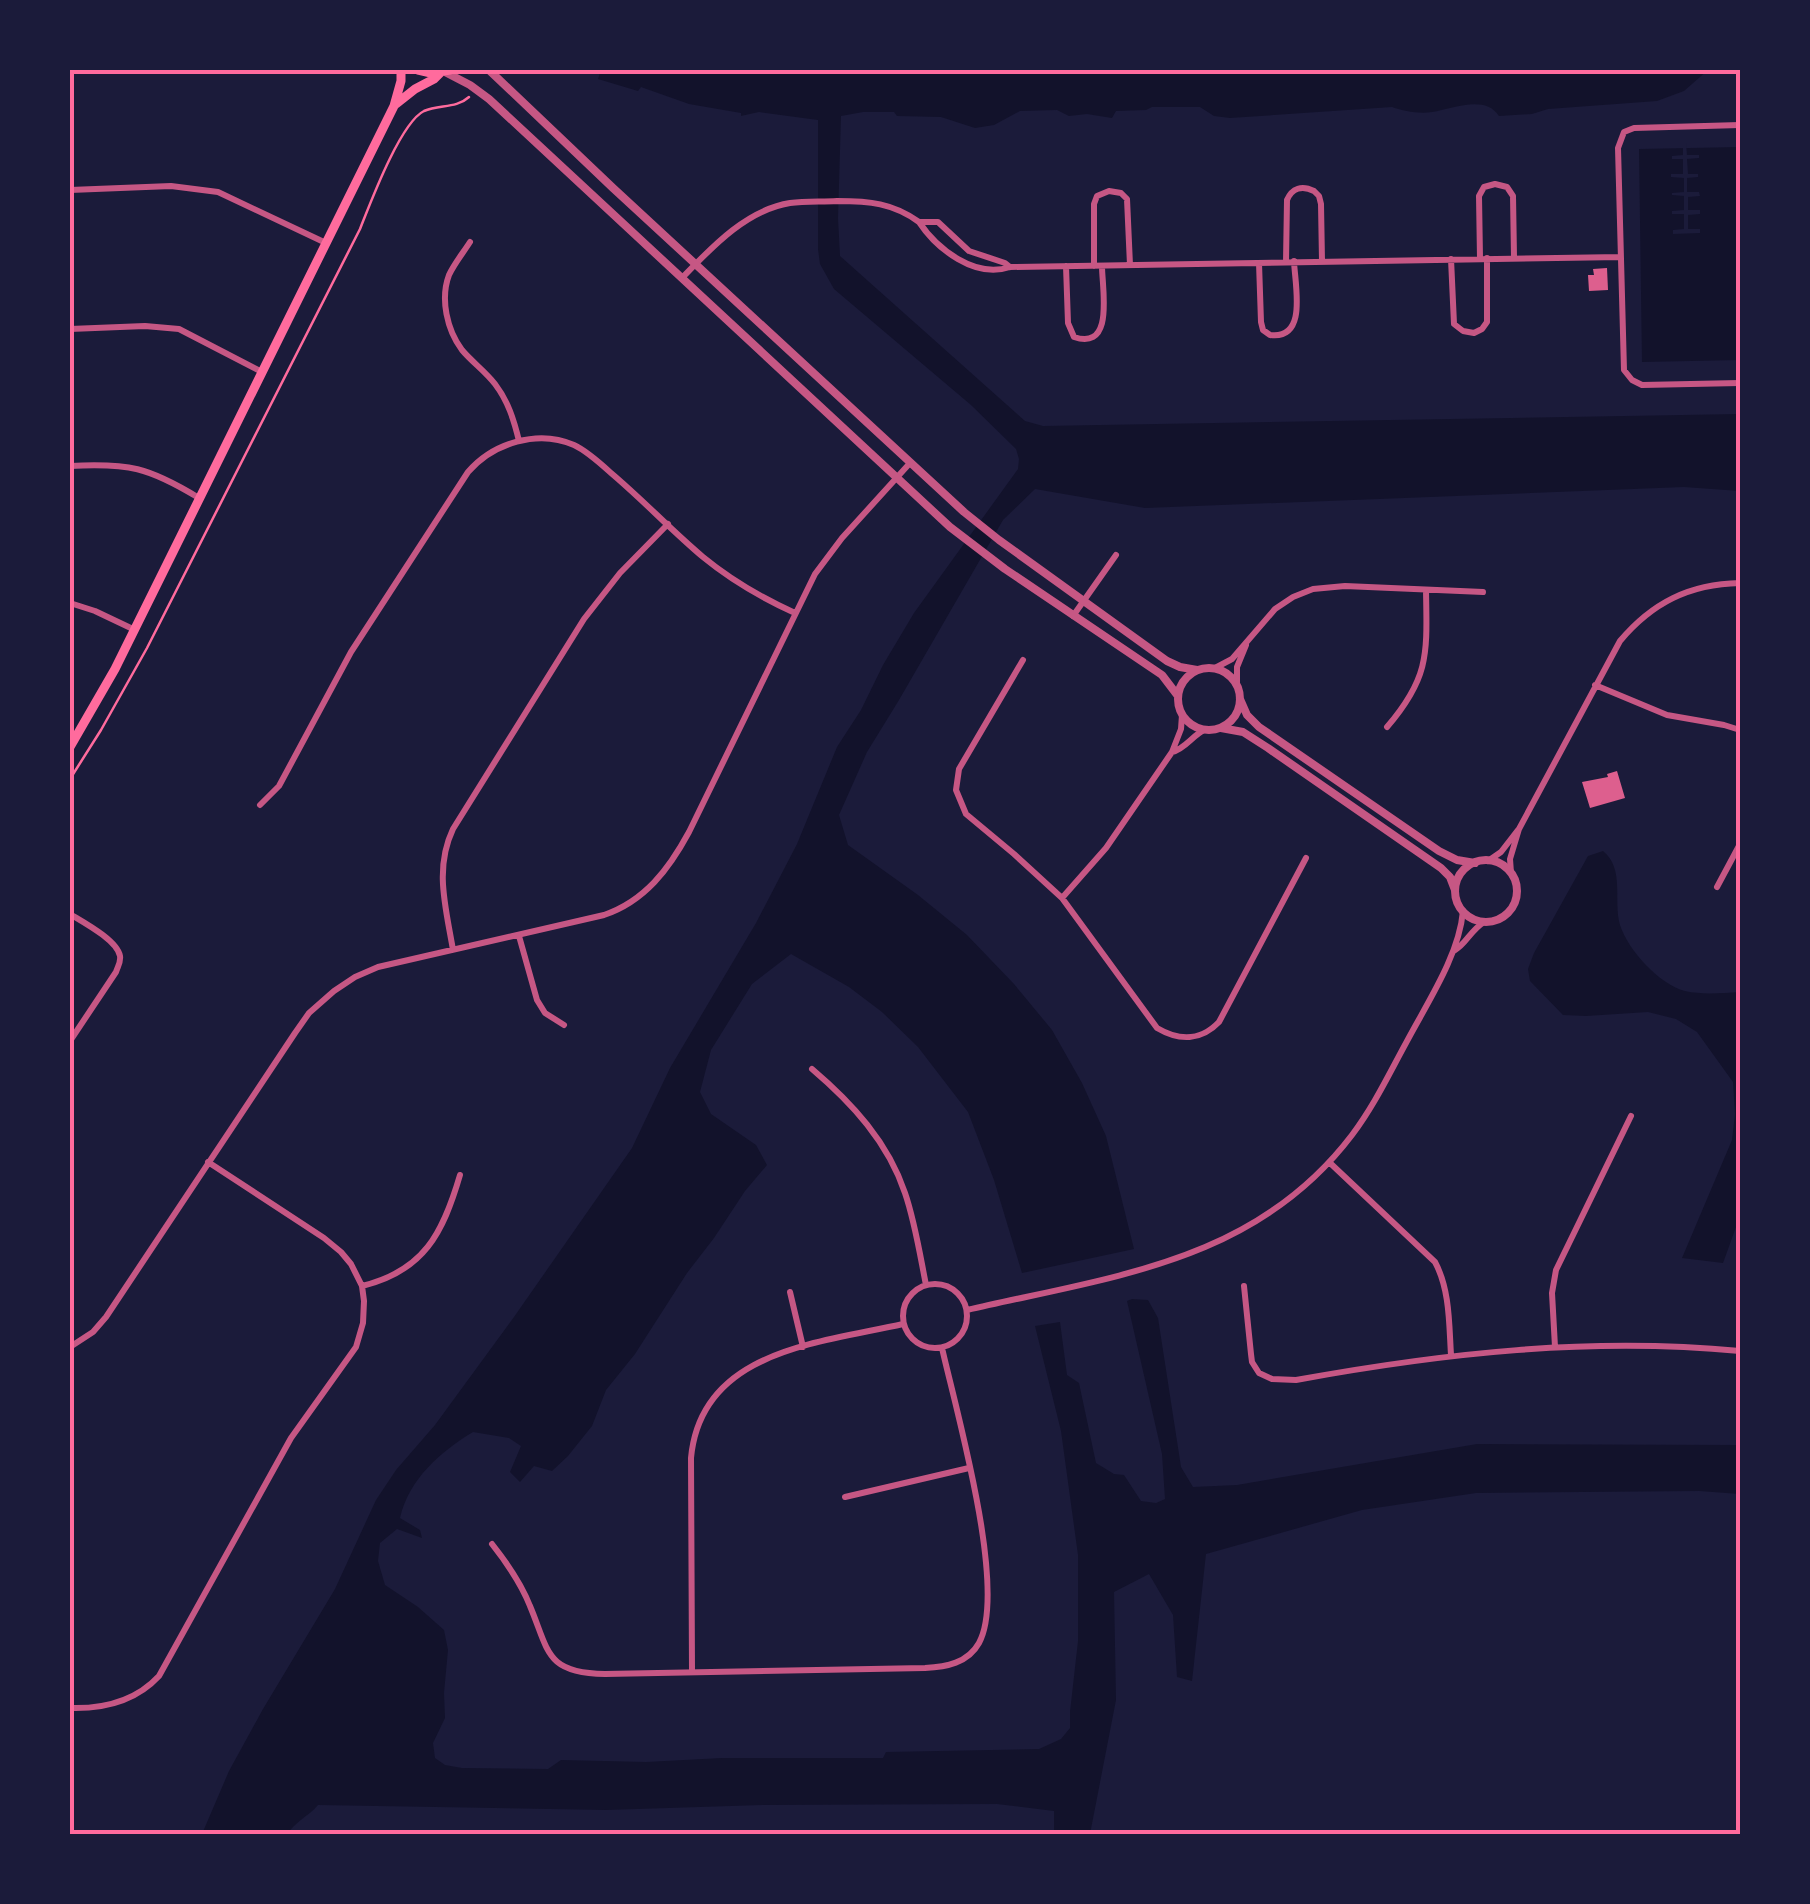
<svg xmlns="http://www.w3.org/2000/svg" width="1810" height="1904" viewBox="0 0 1810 1904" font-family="'IBM Plex Sans',sans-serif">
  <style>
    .water { fill: #12122b }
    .pier { fill: #1b1b3a }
    .building { fill: #dd5f8e }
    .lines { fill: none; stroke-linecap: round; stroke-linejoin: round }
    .path { stroke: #ff6b9d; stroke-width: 2.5 }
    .minor { stroke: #c65784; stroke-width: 6 }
    .tertiary { stroke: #c65784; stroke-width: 8 }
    .secondary { stroke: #ff6b9d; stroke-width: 9 }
    .neatline { fill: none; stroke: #ff6b9d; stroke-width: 4 }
  </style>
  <rect width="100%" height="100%" fill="#1b1b3a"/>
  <path class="water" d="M601,70h1107l-24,21 -27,10 -109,8 -16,5 -33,2c-14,-22 -47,-7 -67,-4 -14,2 -28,-1 -40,-5l-162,11 -16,-2 -14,-9h-48l-6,3 -30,1 -4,7 -25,-4 -18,2 -12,-6 -37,1 -26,14 -19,3 -34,-11 -44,-1 -3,-4h-31l-22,4 -3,102 2,38 185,165 18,5 697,-12v77l-56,-4 -539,21 -110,-19 -32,31 -104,180 -32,52 -28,63 9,30 70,50 49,40 47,49 38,46 30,53 24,53 28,113 -112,24 -28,-93 -26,-68 -50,-65 -36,-35 -33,-25 -58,-33 -39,30 -41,66 -11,42 11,22 45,31 11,20 -22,26 -31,47 -27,35 -52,81 -29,36 -14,36 -24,30 -16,15 -18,-5 -14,16 -10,-10 11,-26 -12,-8 -36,-6c-33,20 -64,47 -73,86l20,12 2,8 -25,-9 -17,14 -2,18 7,24 33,22 26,23 4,20 -4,43 1,25 -12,25 2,15 10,7 17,3 86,1 13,-9 85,2 76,-4h161l3,-6 153,-3 22,-10 9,-11v-16l8,-71v-86l-17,-124 -26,-105 25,-4 7,53 12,8 17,80 18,11 10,1 17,26 15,2 9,-4 -3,-45 -35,-153 5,-2 16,1 10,18 23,149 12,20 44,-2 240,-41 263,1v49l-41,-3 -223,2 -114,17 -156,44 -14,127 -15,-4 -4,-62 -24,-41 -35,18 2,108 -26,134h-36v-23l-57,-7 -235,1 -156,5 -288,-5c-9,11 -25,18 -30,29h-86l27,-63 34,-62 72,-120 41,-89 20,-30 39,-45 79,-108 118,-169 38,-80 86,-145 41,-79 40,-97 24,-37 22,-45 31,-52 104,-144 1,-10 -3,-10 -45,-44 -137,-116 -14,-25 -2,-15v-129l-59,-8 -18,4v-3l-52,-9 -48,-17 -3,4 -40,-12z
    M1740,147v213l-98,2 -3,-213z
    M1603,851c22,18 10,49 17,74 8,25 39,59 65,66 17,4 37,2 55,1v224l-17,47 -41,-5 50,-118 3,-26 -2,-32 -36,-50 -21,-13 -28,-7 -62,4 -23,-1 -33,-34 -2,-12 6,-16 54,-97z"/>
  <path class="pier" d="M1683,143h3l1,12h12v3l-12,1 1,15h10v3l-11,1v14h12l1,4 -12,1v13h12v4l-12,1v14h12v4l-27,1v-4l11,-1v-15h-12v-3l12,-1v-14l-12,-1v-2l12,-1v-14l-13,-1v-3h12v-15h-11v-3l11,-1z"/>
  <path class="building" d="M1607,268l1,22 -19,1 -1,-16h6l-1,-6z
    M1617,771l8,27 -35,10 -8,-26 26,-5 -1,-3z"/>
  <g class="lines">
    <path class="path" d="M70,779l31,-49 46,-82 213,-419c10,-25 40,-106 64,-118 15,-7 32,-2 45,-14"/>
    <path class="minor" d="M1740,125l-106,3 -10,4 -6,16 6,222 8,10 10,5 98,-2
      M70,190l101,-4 47,6 108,51
      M470,242c-7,11 -16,22 -21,33 -9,24 -2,55 13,75 10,12 23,21 33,34 13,17 19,36 24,57
      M1480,258l-1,-62 5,-9 11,-3 12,3 6,9 1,61
      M1451,259l3,65 9,7 11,2 8,-4 5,-7v-64
      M1286,262l1,-62c5,-12 15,-15 27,-9l5,5 2,8 1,57
      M1259,263l2,59 2,8 7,5c38,5 25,-49 24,-74
      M1066,266l2,57 6,14c41,14 28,-48 28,-71
      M1094,266v-62l3,-8 12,-5 12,2 6,6 3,66
      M1010,267l-5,-4 -36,-12 -31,-29h-19c18,27 56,57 91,45l611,-10
      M682,278c29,-30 64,-68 108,-75 16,-2 32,-1 47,-2 32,0 56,2 82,21
      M70,329l75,-3 34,3 83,43
      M70,466c59,-3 78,1 129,32
      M70,603l25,8 40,19
      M1073,616l43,-61
      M1023,660l-64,109 -3,21 10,24 48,40 48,44 95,130c22,13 44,13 62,-6l87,-164
      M1215,668l17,-9 43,-50 18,-12 20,-8 32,-3 138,6
      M1237,685v-18l9,-22
      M1595,685l72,30 57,10 16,5
      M1387,727c43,-50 40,-74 39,-137
      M1172,752c13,-3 20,-16 32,-22
      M260,805l19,-19 72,-134 117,-180c25,-29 70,-43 106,-27 13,6 26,18 37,28 32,27 60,57 92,84 28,23 59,41 92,56
      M1488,861l13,-9 17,-22
      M1511,873l-1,-14 9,-30 101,-188c32,-38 69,-57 120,-58
      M1717,887l23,-43
      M1062,898l44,-50 66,-96 9,-23 1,-14
      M70,914c13,8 47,26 50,42 1,6 -2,10 -4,16l-46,69
      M519,936l18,64 8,13 19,12
      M453,950c-7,-42 -19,-81 0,-121l131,-210 36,-46 48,-49
      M1455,950c11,-6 15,-19 29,-28
      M812,1069c40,34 76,73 93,124 10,29 15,62 21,92
      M1329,1162l106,100c15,28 14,62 16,93
      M903 1316a32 32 0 1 1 64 0a32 32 0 1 1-64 0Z
      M362,1286c62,-15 81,-53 98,-111
      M1244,1286l7,68 1,8 7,11 13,6 24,1c148,-27 293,-43 444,-29
      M790,1292l13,55
      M967,1310c145,-34 288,-47 385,-175 22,-29 37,-61 54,-92 21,-40 53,-87 57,-132
      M70,1347l23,-15 13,-15 189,-284 14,-20 25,-22 21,-14 23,-10 226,-52c41,-14 65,-46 85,-83l126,-258 27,-36 68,-75
      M1555,1347l-3,-54 4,-23 75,-154
      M845,1497l124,-29
      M492,1544c15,19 29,39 38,62 19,45 15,67 75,68l320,-6c21,-1 43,-5 54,-25 29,-53 -23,-233 -37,-295
      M692,1671l-1,-213c10,-108 129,-115 212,-134
      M70,1708c33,1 65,-6 89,-32l132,-238 65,-91 7,-24 1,-22 -2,-15 -11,-22 -10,-12 -17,-14 -116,-76"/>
    <path class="tertiary" d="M489,70l124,118 351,324 35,28 168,121 13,6 17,3
      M445,72l25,13 19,14 461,428 55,42 157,106 16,21
      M1178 699a31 31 0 1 1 62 0a31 31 0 1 1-62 0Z
      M1240,699l7,16 12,12 180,124 18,9 18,3
      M1221,728l22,4 25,16 173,120 9,9 5,13
      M1455 891a31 31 0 1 1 62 0a31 31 0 1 1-62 0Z"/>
    <path class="secondary" d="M418,70l13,3 19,-3
      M396,104l19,-15 19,-10 6,-6
      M70,747l45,-78 279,-563 7,-25v-11"/>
  </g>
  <rect width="1810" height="1904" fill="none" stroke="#1b1b3a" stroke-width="145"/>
  <rect x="72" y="72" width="1666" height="1760" class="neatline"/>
</svg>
